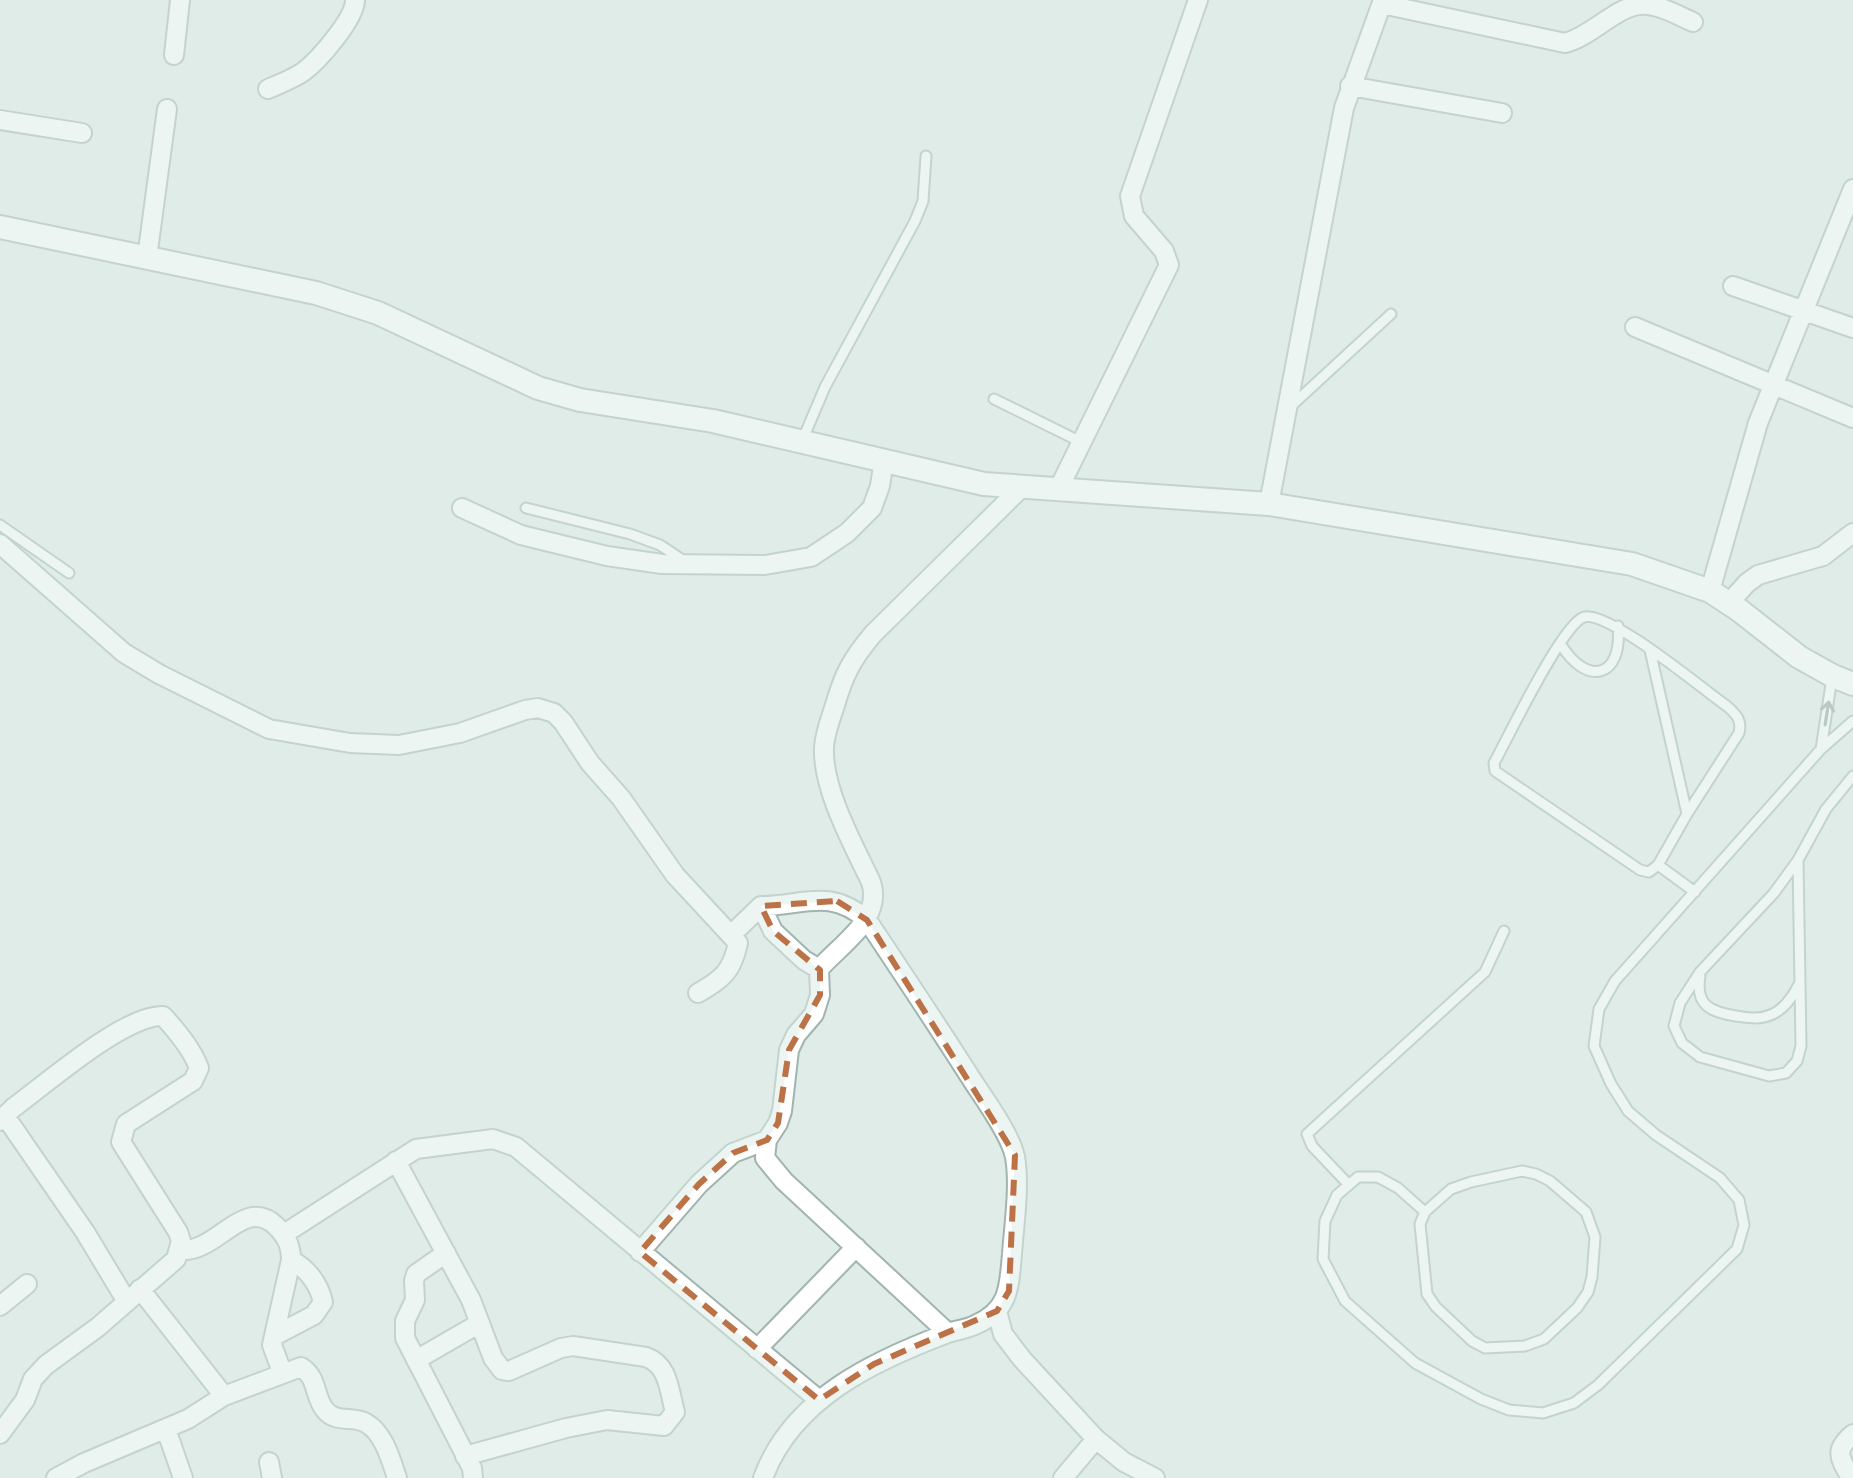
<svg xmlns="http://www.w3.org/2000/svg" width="1853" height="1478" viewBox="0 0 1853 1478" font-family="'Asap Condensed',sans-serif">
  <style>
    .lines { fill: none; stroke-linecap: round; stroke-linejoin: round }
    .service-casing { stroke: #a2b4b0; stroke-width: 13 }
    .minor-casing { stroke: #a2b4b0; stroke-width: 22 }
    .tertiary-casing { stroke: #a2b4b0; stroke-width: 26 }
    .service { stroke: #fff; stroke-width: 9 }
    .minor { stroke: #fff; stroke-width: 18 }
    .tertiary { stroke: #fff; stroke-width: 22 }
    .oneway { stroke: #8f9e9c }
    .marked { fill: none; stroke: #bc7246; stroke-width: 6; stroke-dasharray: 16 10; stroke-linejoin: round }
  </style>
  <rect width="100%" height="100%" fill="#dfece8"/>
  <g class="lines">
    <defs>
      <path id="service" d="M994,399l87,43
        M1289,408l102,-94
        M802,441l23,-54 90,-166 8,-20 3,-45
        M526,508l104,26 30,11 24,16
        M0,525l69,48
        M1560,643c26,44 63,36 58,-17
        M1650,650l37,164
        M1821,749l11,-71
        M1798,860l3,186 -4,15 -11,12 -17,3 -69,-19 -18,-14 -8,-17 6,-23 20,-31 74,-79 24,-33 28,-51 27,-33
        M1658,865l-9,7 -9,-2 -145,-99 -1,-8c14,-25 68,-139 90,-146 24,-7 120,73 144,90 9,8 14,14 11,26l-52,81 -29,51 37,27
        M1700,976c-5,29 10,36 36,40 14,2 24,4 37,-2 12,-6 19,-16 25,-28
        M1522,1171l14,3 14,7 36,31 9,25 -3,40 -4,15 -11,16 -33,31 -19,7 -40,2 -13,-7 -36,-34 -9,-13 -7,-70 5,-12 26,-23 20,-7z
        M1349,1185l-37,-39 -5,-12 178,-162 19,-41
        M1425,1212l-27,-24 -20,-11h-20l-21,18 -12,26 -2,38 22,42 70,62 66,36 28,11 34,3 31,-10 24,-18 139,-136 7,-24 -5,-25 -19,-22 -64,-43 -28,-24 -17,-27 -17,-38 5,-37 16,-28 206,-232 32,-28"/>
      <path id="minor" d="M1382,4l183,39c27,-7 48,-34 74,-38 18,-2 38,10 54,17
        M174,55l6,-55
        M1350,86l152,27
        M268,89c11,-5 25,-10 35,-17 15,-11 52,-53 52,-72
        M0,120l82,13
        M147,258l20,-149
        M1733,286l120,42
        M1635,327l218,91
        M1058,490l111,-225 -5,-14 -30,-35 -4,-20 68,-196
        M1269,504l75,-396 39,-108
        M462,508l59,27 86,21 55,8 103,1 46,-8 36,-24 25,-25 8,-22 4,-27
        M0,544l124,109 35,21 110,55 81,14 49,2 61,-12 65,-23 13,-2 16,5 9,9 27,41 31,35 54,77 63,68c-6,28 -15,36 -40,50
        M1710,591l48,-168 95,-234
        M1728,604l19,-21 11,-8 65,-19 30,-23
        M761,906l12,25 31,29 15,9
        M731,935l30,-29c42,0 69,-19 106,14 36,54 72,108 107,163 12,18 37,53 41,74 5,29 -1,68 -3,97 -3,32 -2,55 -35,70 -9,5 -20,6 -29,9 -75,28 -156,66 -185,145
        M5,1116l80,116 41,68
        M0,1121l13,-13c33,-24 111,-93 150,-92 14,15 29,33 36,52l-6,13 -67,43 -5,18 57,90 3,9 -5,18 -78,68 -52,38 -13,14 -8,21 -25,34
        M396,1161l75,139 22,58 9,12 7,1 52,-23 12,-2 73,11c23,8 23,34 29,55l-11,14 -57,-6 -41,8 -101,28
        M284,1234l132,-85 77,-10 23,8 303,253
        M181,1250c36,3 63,-55 95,-24 10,10 15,19 15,34l-19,85 10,27
        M640,1252l59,-68 34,-31 34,-13
        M446,1253l-30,21 -2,7 1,19 -10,21v17l67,130 1,10
        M140,1289l84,107
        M0,1306l27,-22
        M997,1311l6,23 19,25 74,80 28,23 31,16
        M948,1333l-164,-152 -19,-23 2,-18 11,-17 4,-12 7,-61 7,-15 18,-21 6,-19 -1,-26c23,-26 64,-50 52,-87 -18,-38 -49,-93 -47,-135 1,-15 7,-29 11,-42 9,-31 17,-46 38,-71l149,-147
        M274,1336l40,-21 9,-13c-4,-18 -16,-34 -32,-42
        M757,1349l99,-102
        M416,1360l64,-37
        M166,1429l17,49
        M269,1462l3,16
        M56,1478l28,-15 104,-44 36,-23 77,-29c17,10 13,30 24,43 11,14 28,5 41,13 18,10 25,37 31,55
        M1063,1478l33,-39
        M1851,1478c-11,-20 -18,-27 2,-44"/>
      <path id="tertiary" d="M0,227l316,66 62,20 160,75 42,12 133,21 271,63 285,20 363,60 78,27 29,19 60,47 34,19 20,8"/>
    </defs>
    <use href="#service" class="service-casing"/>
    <use href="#minor" class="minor-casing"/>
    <use href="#tertiary" class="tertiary-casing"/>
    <use href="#service" class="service"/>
    <use href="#minor" class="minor"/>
    <use href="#tertiary" class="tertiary"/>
  </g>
  <defs><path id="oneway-shaft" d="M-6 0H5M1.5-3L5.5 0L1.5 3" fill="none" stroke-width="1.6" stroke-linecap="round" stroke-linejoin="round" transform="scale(2)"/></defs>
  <use class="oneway" href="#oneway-shaft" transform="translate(1827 713) rotate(-81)"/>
  <path d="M0 0H1853V1478H0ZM837,901l30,19 148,235 -6,136 -12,20 -123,53 -55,36 -179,-148 59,-68 34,-31 34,-13 11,-17 11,-73 31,-55v-25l-47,-39 -12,-25z" fill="#dfece8" fill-opacity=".55" fill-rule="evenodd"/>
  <path class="marked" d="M837,901l30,19 148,235 -6,136 -12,20 -123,53 -55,36 -179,-148 59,-68 34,-31 34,-13 11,-17 11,-73 31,-55v-25l-47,-39 -12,-25z"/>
</svg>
